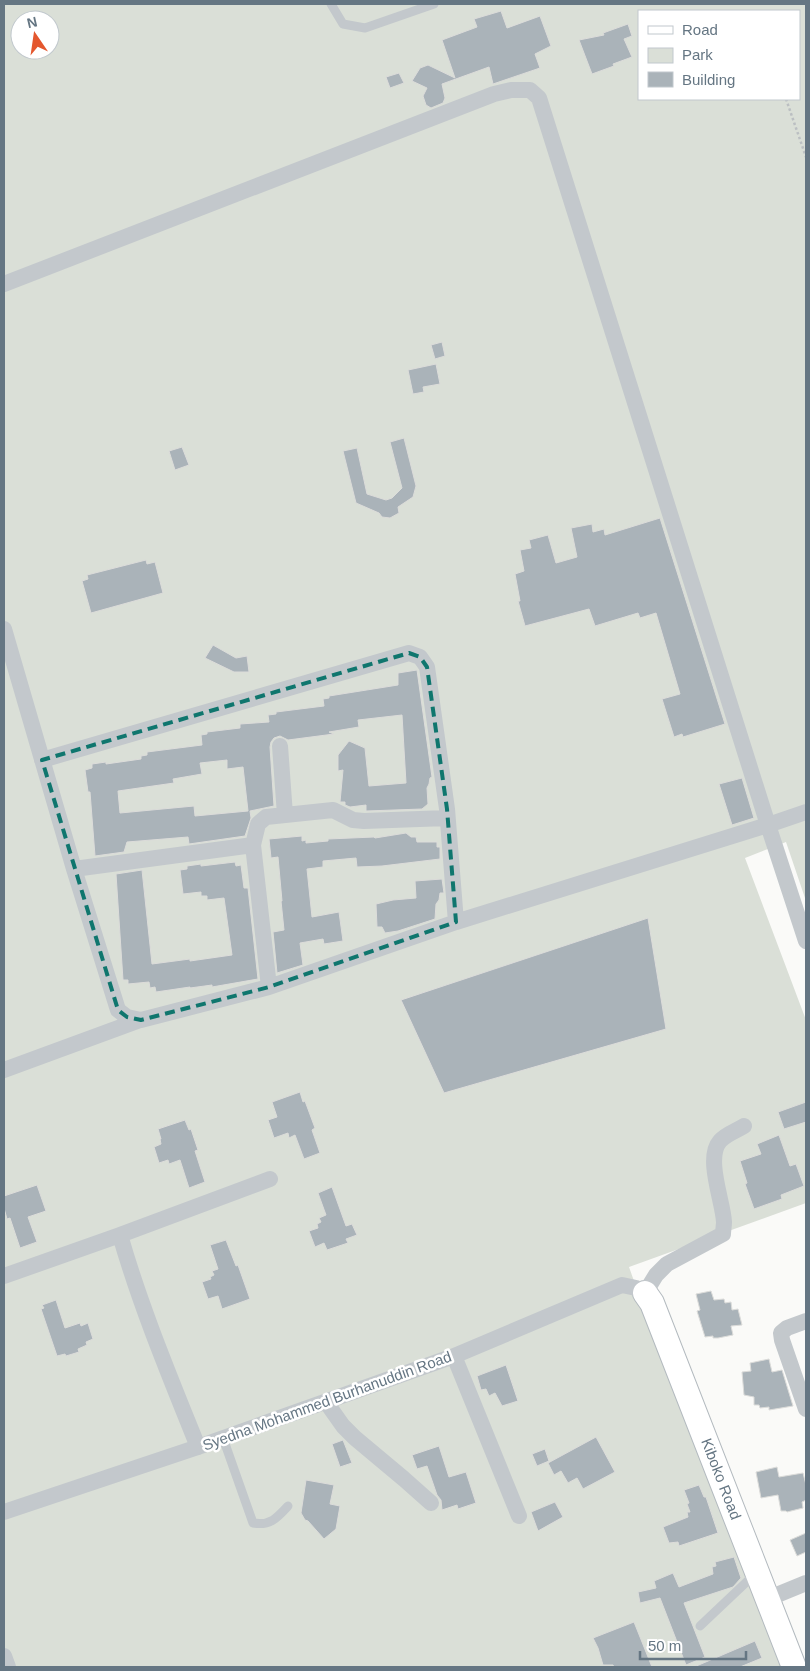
<svg xmlns="http://www.w3.org/2000/svg" width="810" height="1671" viewBox="0 0 810 1671" font-family="Arial,sans-serif">
  <style>
    .green { fill: #dadfd7; fill-rule: evenodd }
    .building { fill: #aab3b9; stroke: #dcdcda; fill-rule: evenodd }
    .lines { fill: none; stroke-linecap: round; stroke-linejoin: round }
    .secondary-casing { stroke: #b3babf; stroke-width: 26 }
    .path { stroke: #bbbfc2; stroke-width: 2.5; stroke-dasharray: 2.5 2.5; stroke-linecap: butt }
    .lane { stroke: #c3c8cc; stroke-width: 9 }
    .street { stroke: #c3c8cc; stroke-width: 16 }
    .secondary { stroke: #fff; stroke-width: 24 }
    .marked { fill: none; stroke: #0f766e; stroke-width: 4; stroke-dasharray: 10 6; stroke-linejoin: round }
    .labels { text-anchor: middle; stroke-width: 5; stroke-linejoin: round; paint-order: stroke }
    .street-label { font-size: 15px; fill: #657683; stroke: #fff }
  </style>
  <rect width="100%" height="100%" fill="#fafaf8"/>
  <path class="green" d="M4,4h802v897l-20,-59 -41,16 61,162v183l-177,64 10,28 6,-2 136,374h-777zM639,11h160v88h-160zM20,20h30v30h-30z"/>
  <path class="building" d="M501,11l6,17 33,-12 11,30 -16,8 5,14 -47,16 -4,-17 -47,17 3,14 -2,5 -12,5 -5,-3 -3,-9 4,-8 -15,-7 8,-13 8,-3 27,13 -13,-38 35,-13 -3,-8z
    M628,24l4,12 -8,3 8,18 -19,7 1,2 -22,8 -13,-34 25,-5 -1,-2z
    M399,73l5,10 -14,5 -4,-11z
    M442,342l3,14 -10,3 -4,-14z
    M436,364l4,20 -17,3 1,5 -11,2 -5,-24z
    M404,438l12,48 -3,11 -15,10 1,6 -9,5 -8,-1 -3,-4 -23,-10 -13,-52 14,-3 10,46 19,6 6,-2 10,-10 -12,-46z
    M182,447l7,18 -14,5 -6,-19z
    M660,518l65,206 -42,13 -1,-3 -8,3 -12,-38 18,-5 -24,-81 -16,5 -2,-5 -43,13 -6,-17 -64,17 -7,-25h2l-5,-27 9,-3 -4,-21 11,-2 -2,-8 19,-5 8,28 21,-6 -6,-29 21,-4 1,8 11,-3 1,6z
    M146,560l1,4 8,-2 8,31 -72,20 -9,-32 6,-2 -1,-4z
    M213,645l23,13 11,-2 2,16h-15l-29,-14z
    M417,670l15,107 -2,1 -1,6 -2,4 1,16 -6,5 -56,2v-6l-16,2 -5,-2v-3h-5l3,-32 -5,1v-16l11,-14 16,7 4,38 37,-3 -4,-68 -44,5 1,7 -30,5 5,2 -46,6 -8,-4 -6,2 -3,4 -1,5 4,59 -24,5 1,7 -6,18 -56,8 -1,-7 -61,5 -3,10 -29,4 -5,-64h-2l-3,-22 7,-2v-4l14,-2v2l35,-5v-3l6,-1v-3l55,-7 -1,-10 6,-1v-2l33,-4v-4l29,-2 -1,-7 8,-1v-2l48,-6 -1,-7 6,-1v-2l69,-11v-12zM227,760v9l16,-2 5,44 -53,5 -1,-10 -74,7 -2,-22 56,-8 -1,-4 29,-5 -2,-11z
    M742,778l12,40 -22,7 -13,-41z
    M406,833l5,4h5l1,5h20v5h3v12l-58,7 -25,1 -1,-9 -33,3v6l-16,2 5,48 27,-5 4,29 -19,3 -1,-5 -23,4 3,22 -26,8 -4,-41 11,-2 -3,-29h1l-4,-44 -7,1 -2,-19 33,-3v5l4,-1v3l22,-2v-2l46,-2 1,1z
    M235,862l1,4 5,-1 3,23h4l10,91 -46,8v-2l-22,3v-1l-34,5 -1,-5 -5,1 -1,-6 -21,2v-4h-5l-7,-106 26,-4 10,94 38,-5v2l42,-6 -8,-57 -17,2v-4h-6v-4l-18,2 -3,-24 7,-1v-3l14,-2v2z
    M442,879l2,14h-4l-1,7 -3,4 -1,15 -37,12 -13,2 -3,-6h-5l-1,-23 17,-4 23,-2 -1,-17z
    M648,918l18,111 -222,64 -43,-93z
    M300,1092l3,10 2,-1 10,27 -3,2 8,23 -16,6 -9,-24 -6,3 -1,-5 -14,5 -6,-18 9,-3 -5,-15z
    M806,1102v20l-22,7 -6,-17z
    M185,1120l4,10 2,-1 7,21 -3,1 10,31 -16,6 -9,-28 -11,4 -1,-4 -9,3 -5,-16 7,-3 -1,-5h1l-3,-10z
    M779,1135l11,31 6,-2 8,22 -23,9 1,4 -28,10 -9,-25 2,-1 -7,-22 21,-7 -4,-10z
    M37,1185l9,26 -18,6 9,25 -17,6 -10,-30 -3,1 -3,-11v-12z
    M332,1187l14,39 6,-2 5,11 -11,4 2,4 -21,7 -3,-7 -9,4 -6,-16 9,-3 -1,-4 4,-2 -2,-4 7,-3 -8,-22z
    M226,1240l10,26 2,-1 12,34 -28,10 -4,-13 -10,3 -6,-17 9,-3 -1,-2 4,-2 -2,-4 6,-2 -8,-24z
    M711,1291l3,9 10,-1 1,4 6,-1 1,8 6,-1 4,16 -11,1 2,9 -15,3h-5v-2l-8,1 -8,-26 3,-1 -4,-16z
    M56,1300l9,28 15,-5 1,3 7,-3 5,16 -7,3 1,3 -9,4 1,3 -13,4 -1,-2 -8,2 -16,-47 3,-1 -2,-3z
    M769,1359l3,13 10,-2 11,36 -24,4v-3l-9,1 -1,-3h-5v-8l-10,-2 -2,-23 9,-1 -1,-8z
    M506,1365l12,36 -16,5 -7,-13 -6,3 -3,-7 -5,1 -4,-14z
    M596,1437l19,35 -32,17 -6,-11 -9,5 -7,-12 -7,4 -6,-12z
    M343,1440l9,23 -12,4 -8,-23z
    M439,1446l10,31 17,-5 10,31 -18,6 -1,-4 -15,5 -1,-10 -4,-5 -10,-29 -10,3 -5,-14z
    M545,1449l4,12 -12,5 -5,-12z
    M777,1467l2,10 24,-4 3,12v15l-4,2 1,6 -16,4 -1,-1h-5l-3,-16 -17,3 -5,-26z
    M306,1480l28,5 -4,19 10,2 -4,23 -12,10 -16,-18 -3,-1 -4,-7z
    M699,1485l5,12h2l12,36 -39,13 -1,-4 -9,1 -6,-16 25,-10 -1,-5h3l-3,-8 2,-1 -5,-13z
    M555,1502l8,15 -25,14 -7,-19z
    M806,1533v19l-9,4 -7,-16z
    M734,1557l7,21 -8,9 -49,16 21,54 -19,8 -26,-67 -20,5 -2,-11 18,-4 -2,-7 19,-8 6,14 34,-13 -1,-7 4,-1 -1,-4z
    M634,1622l18,45h-38l-1,-2h-10l-5,-17 -5,-10z
    M755,1641l7,17 -22,9h-46z"/>
  <g class="lines">
    <defs>
      <path id="secondary" d="M645,1293l7,10 142,364"/>
    </defs>
    <use href="#secondary" class="secondary-casing"/>
    <path class="path" d="M786,99l20,58"/>
    <path class="lane" d="M331,4l12,20 22,4 69,-24
      M223,1438l30,85c17,3 24,-5 35,-17
      M700,1626l56,-53"/>
    <path class="street" d="M4,284l490,-190 17,-4h19l9,8 229,727 38,116
      M4,629l70,240 44,141 9,7 14,3 128,-33 187,-65 312,-97 38,-13
      M280,746l5,69
      M42,760l367,-107 11,4 7,10 20,142 9,113
      M74,869l179,-24
      M269,987l-16,-142 5,-21 8,-7 67,-7 20,10 11,1 83,-3
      M4,1070l136,-50
      M4,1276l116,-41
      M806,1321l-19,7 -6,5 1,7 24,69
      M454,1356l65,160
      M326,1402l17,24 12,12 49,41 27,24
      M198,1447c-28,-70 -57,-139 -78,-212l150,-56
      M4,1512l194,-65 256,-91 168,-71 14,3 9,5 11,-18 11,-11 56,-30c0,-4 1,-8 1,-12 -1,-21 -19,-64 -4,-81 6,-7 16,-10 24,-15
      M767,1599l39,-16
      M4,1656l4,11"/>
    <use href="#secondary" class="secondary"/>
  </g>
  <path class="marked" d="M409,653l11,4 7,10 20,142 9,113 -187,65 -128,33 -14,-3 -9,-7 -76,-250z"/>
  <g class="labels">
    <g class="street-label">
      <text transform="translate(327 1401) rotate(-20)" y="5">Syedna Mohammed Burhanuddin Road</text>
      <text transform="translate(721 1479) rotate(69)" y="5">Kiboko Road</text>
    </g>
  </g>
  <rect width="810" height="1671" fill="none" stroke="#657683" stroke-width="10"/>
  <rect x="638" y="10" width="162" height="90" fill="#ffffff" stroke="#c1c8cd"/>
  <rect x="648" y="26" width="25" height="8" fill="#ffffff" stroke="#c1c8cd"/>
  <text x="682" y="35" font-size="15" fill="#657683">Road</text>
  <rect x="648" y="48" width="25" height="15" fill="#dadfd7" stroke="#c1c8cd"/>
  <text x="682" y="60" font-size="15" fill="#657683">Park</text>
  <rect x="648" y="72" width="25" height="15" fill="#aab3b9" stroke="#c1c8cd"/>
  <text x="682" y="85" font-size="15" fill="#657683">Building</text>
  <g transform="translate(35 35) rotate(347)"><circle r="24" fill="#ffffff" stroke="#c1c8cd"/>
  <path d="M0-4L9 19L0 12L-9 19Z" fill="#e4572e"/>
  <text y="-8" font-size="14" font-weight="bold" text-anchor="middle" fill="#657683">N</text>
  </g>
  <path d="M640 1651v8h106v-8" fill="none" stroke="#657683" stroke-width="2.5"/>
  <text x="648" y="1651" font-size="15" fill="#657683" stroke="#ffffff" stroke-width="4" paint-order="stroke">50 m</text>
</svg>
